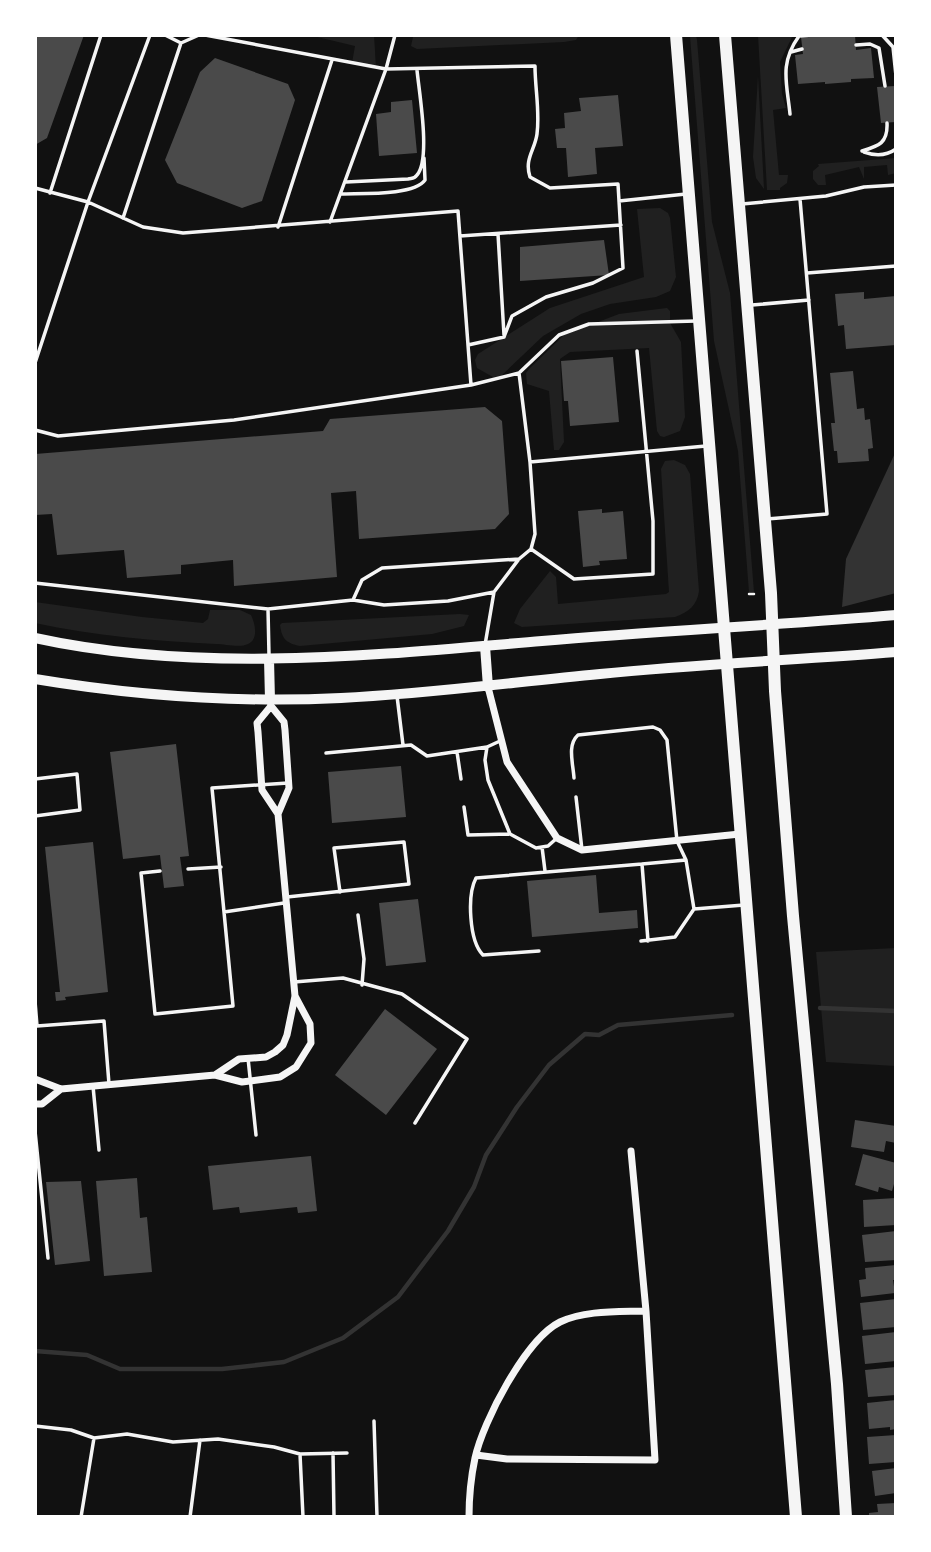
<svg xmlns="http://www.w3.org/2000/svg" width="931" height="1552" viewBox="0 0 931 1552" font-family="Rubik,sans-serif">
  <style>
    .green { fill: #202020 }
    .water { fill: #333 }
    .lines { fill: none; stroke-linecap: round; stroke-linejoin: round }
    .stream { stroke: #333; stroke-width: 4.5 }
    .building { fill: #4a4a4a }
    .path { stroke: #f5f5f5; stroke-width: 2.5 }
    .service { stroke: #f5f5f5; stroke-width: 3.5 }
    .minor { stroke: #f5f5f5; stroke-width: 7 }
    .secondary { stroke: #f5f5f5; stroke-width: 10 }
    .primary { stroke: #f5f5f5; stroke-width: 12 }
  </style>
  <rect width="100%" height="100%" fill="#111"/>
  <path class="green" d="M309,35h65l2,33 -5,1 -19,-6 3,-17z
    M416,35h163l-3,5 -12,2 -147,7 -6,-3 2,-9z
    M758,35h35l-13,27 2,32 4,14 -13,2 6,65h9l-1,8 -7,5v2h-13z
    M690,36h6l1,4 15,182 18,71 24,299h-5l-11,-141 -24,-110z
    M758,76l6,113 -8,-11 -3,-21z
    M896,158v15l-8,2 -1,-10 -23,2v12l-5,-12 -34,8 1,10h-8l-5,-6v-8l6,-5 -1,-2z
    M660,208l8,5 2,5 6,59 -6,14 -14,6 -46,7 -29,10 -38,22 -42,40 -8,1 -16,-9 -2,-8 3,-6 72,-46 94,-31 -7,-68z
    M667,308l3,3v12l11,19 4,75 -5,14 -16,6 -4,-1 -3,-5 -8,-83 -79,4 -10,7 4,83 -5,8h-5l-5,-59 -22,-7 -1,-11 4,-5 34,-33 55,-21z
    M674,460l11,5 5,9 9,117c-2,14 -10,21 -24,26l-153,10 -8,-4 6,-14 30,-38 6,6 2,27 108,-10 3,-2 -8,-123 4,-8z
    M35,602l107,15 61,6 5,-4 2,-9h30l11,5c4,8 8,24 -3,29 -8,4 -23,0 -32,0 -60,-3 -122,-8 -181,-21z
    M460,614l9,1 -5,11 -32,8 -132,12c-14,-3 -18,-7 -20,-21l2,-2z
    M896,948v118l-70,-4 -10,-110z"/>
  <path class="water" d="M896,451v142l-54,14 4,-48z"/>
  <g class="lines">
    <path class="stream" d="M820,1008l76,3
      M35,1351l52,4 33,14h102l62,-7 59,-24 55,-41 50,-66 26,-44 12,-32 31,-48 32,-42 36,-31 14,1 19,-10 114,-10"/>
  </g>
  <path class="building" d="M35,35h49l-37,103 -12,7z
    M829,35h26l1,15 15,-2 3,30 -23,1v3l-26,2v-2l-27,2 -3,-29 8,-1 -2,-17z
    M215,58l73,26 7,16 -33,101 -20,7 -65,-25 -12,-23 35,-88z
    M895,86l1,36 -15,1 -4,-36z
    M618,95l5,51 -28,2 2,26 -29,3 -2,-29h-9l-2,-19 10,-1 -1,-15 17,-2 -2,-13z
    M412,100l5,53 -38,3 -3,-42 15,-2v-10z
    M604,240l5,35 -89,6v-34z
    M864,292v7l32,-3v49l-50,4 -2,-24 -6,1 -3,-32z
    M613,357l6,65 -49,4 -2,-25h-4l-3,-40z
    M853,371l4,38 7,-1 1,12 5,-1 3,29 -5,1 1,12 -31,2 -1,-12h-3l-3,-28h4l-5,-50z
    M485,407l17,14 7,93 -14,15 -136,10 -3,-48 -25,2 6,84 -103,9 -1,-26 -52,5v9l-54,4 -3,-28 -67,5 -5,-41 -17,1v-61l288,-23 7,-12z
    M602,509v4l21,-2 4,48 -28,2 1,4 -17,2 -5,-56z
    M176,744l13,112 -9,1 4,29 -20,2 -4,-33 -37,4 -13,-107z
    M401,766l5,51 -74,6 -4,-51z
    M93,842l15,150 -43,5 1,3 -10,1 -1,-9h5l-15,-145z
    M596,875l3,38 38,-3 1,18 -106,9 -5,-56z
    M418,899l8,63 -40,4 -7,-63z
    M385,1009l52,40 -51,66 -51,-40z
    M855,1120l41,6v17l-10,-2 -2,11 -33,-5z
    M863,1154l33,9v14l-4,14 -13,-4 -1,5 -23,-7z
    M311,1156l6,55 -19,2 -1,-6 -57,6 -1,-6 -26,3 -5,-44z
    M137,1178l3,40 7,-1 5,55 -48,4 -8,-95z
    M81,1181l9,80 -35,4 -9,-83z
    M896,1198v27l-32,2 -1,-27z
    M896,1231v29l-31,2 -3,-27z
    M896,1265v15h-3l2,13 -34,4 -2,-17 7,-1 -1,-11z
    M896,1299v28l-33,3 -3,-27z
    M896,1332v29l-31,3 -3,-28z
    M896,1367v28l-28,2 -3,-27z
    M896,1400v29l-6,1v-3l-21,2 -2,-26z
    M896,1435v27l-27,2 -2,-27z
    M896,1468v25l-21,3 -3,-25z
    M896,1503v14h-27v-4l9,-1 -1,-8z"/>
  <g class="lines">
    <path class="path" d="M749,594h5"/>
    <path class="service" d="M165,35l16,8
      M205,35l181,34 9,-34
      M882,35l11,12 3,29
      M856,45l14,-1 9,4 6,38
      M791,52l11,-3
      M790,114c-3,-31 -11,-50 9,-78l13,-1
      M862,151c17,-5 26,-8 25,-28
      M864,152c11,4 22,4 32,-3
      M346,182l62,-3c5,-1 6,0 9,-4 14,-16 2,-83 0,-105
      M35,188l53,14 55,25 40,6 275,-22 13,174
      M50,193l51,-158
      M341,194c19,-1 73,2 84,-14l-1,-22
      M742,204l84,-8 38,-9 32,-2
      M123,218l58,-175 18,-8
      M330,222l56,-153 149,-3c0,22 5,46 2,68 -2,16 -13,25 -7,43l20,11 68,-4 1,17
      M278,227l54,-167
      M498,234l6,101
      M460,236l161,-11
      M807,273l89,-7
      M752,305l57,-5
      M504,337l8,-21 34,-19 47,-14 30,-15 -4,-67 67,-7
      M468,345l36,-8
      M35,363l53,-161 62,-167
      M35,430l23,6 176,-16 237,-35 48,-12 40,-38 30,-11 107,-3
      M530,462l176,-16
      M767,519l60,-5 -27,-315
      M531,549l43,30 79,-5v-53l-16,-170
      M35,583l233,26
      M353,600l9,-20 20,-12 137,-9
      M485,645l9,-53 25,-33 12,-10 4,-15 -5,-72 -11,-89
      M269,655l-1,-46 85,-9 31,5 64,-4 46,-9
      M397,696l6,49
      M500,741l-13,6 -2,13 3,20 22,54 26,14 12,-2 9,-8
      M457,752l4,27
      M326,753l85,-8 16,11 60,-9
      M574,778c-1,-15 -7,-33 4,-43l75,-8 7,3 7,10 10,101 9,19 8,49 50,-4
      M35,779l42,-5 3,36 -45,6
      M576,797l6,53
      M464,807l4,28 42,-1
      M542,847l3,24
      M188,869l33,-2
      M160,871l-19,2 14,141 78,-8 -9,-94 60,-9
      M287,897l122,-13 -5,-42 -70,6 6,44
      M224,912l-12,-124 76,-5
      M358,915l6,44 -2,26
      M641,941l34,-4 19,-28
      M648,941l-6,-77 44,-4
      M539,951l-56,4c-14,-14 -16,-60 -7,-77l166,-14
      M294,982l49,-4 59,16 65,45 -52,84
      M35,1001l2,25 67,-5 5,63
      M248,1058l8,77
      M93,1086l6,64
      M35,1131l13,127
      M374,1421l3,96
      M35,1426l36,4 23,8 33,-4 46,8 45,-3 56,8 26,7 47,-1
      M300,1454l3,63
      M81,1517l13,-79
      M190,1517l10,-77
      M328,1517h6l-1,-64"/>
    <path class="minor" d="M488,687l19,75 50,76 25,12 158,-16
      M271,706l-14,17 1,9 4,58 16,24
      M215,1075l24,-16 27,-2 9,-5 8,-7 4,-10 8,-39 -17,-182 11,-26 -4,-58 -1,-8 -13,-16 -1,-6
      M35,1079l26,10 154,-14 27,7 38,-5 16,-10 15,-24 -1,-19 -15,-28
      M35,1104h7l19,-15
      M476,1455l31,4 148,1 -9,-149 -15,-160
      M469,1517c0,-20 2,-40 6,-59 8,-37 51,-119 85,-136 25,-12 59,-10 86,-11"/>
    <path class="secondary" d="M35,638c165,36 340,17 507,3 118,-10 236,-16 354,-26
      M485,646l3,41
      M269,659l1,41
      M35,679c102,17 203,24 306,19 87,-4 173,-16 259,-24 98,-10 197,-14 296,-22"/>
    <path class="primary" d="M676,35l120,1482
      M725,35l46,558 4,98 18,225 44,468 9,133"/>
  </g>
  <rect width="931" height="1552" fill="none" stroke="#ffffff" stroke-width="74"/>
</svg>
